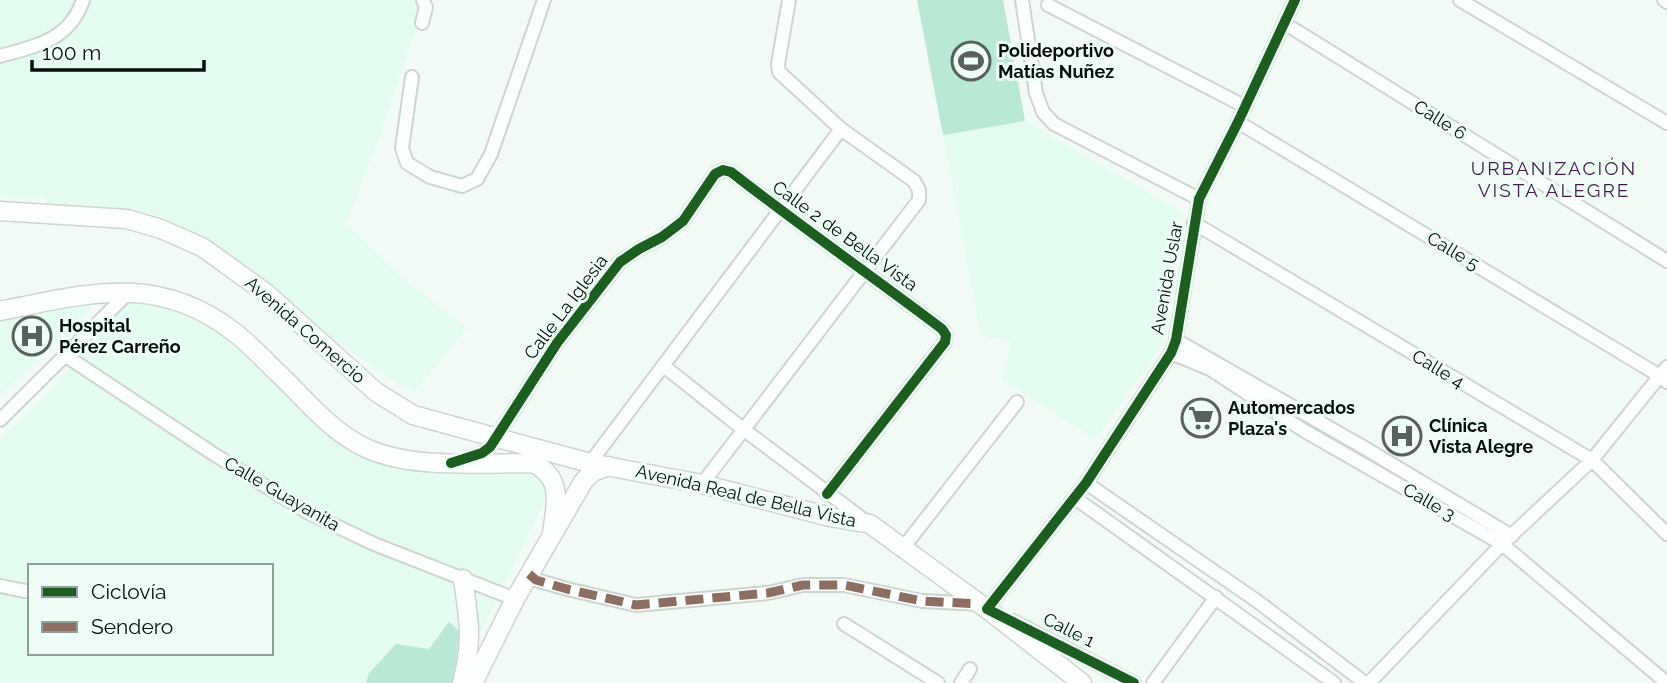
<svg xmlns="http://www.w3.org/2000/svg" width="1667" height="683" viewBox="0 0 1667 683" font-family="Raleway,sans-serif">
  <style>
    .built { fill: #e4fbf0; fill-rule: evenodd }
    .green { fill: #b9e8d4 }
    .lines { fill: none; stroke-linecap: round; stroke-linejoin: round }
    .minor-casing { stroke: #cdd5d1; stroke-width: 16 }
    .secondary-casing { stroke: #cdd5d1; stroke-width: 21 }
    .minor { stroke: #fdfefe; stroke-width: 12 }
    .secondary { stroke: #fdfefe; stroke-width: 18 }
    .quiet { stroke: #8d6e63; stroke-width: 9; stroke-dasharray: 18 9; stroke-linecap: butt }
    .cycleway-casing { stroke: #eefef7; stroke-width: 15 }
    .cycleway { stroke: #1b5e20; stroke-width: 10 }
    .labels { text-anchor: middle; stroke-width: 6; stroke-linejoin: round; paint-order: stroke }
    .poi-label { font-size: 18px; font-weight: bold; fill: #060f0b; stroke: #eefef7; text-anchor: start }
    .street-label { font-size: 18px; fill: #060f0b; stroke: #eefef7 }
    .neighbourhood-label { font-size: 19px; letter-spacing: 2px; fill: #421a50; stroke: #eefef7 }
  </style>
  <rect width="100%" height="100%" fill="#f2faf6"/>
  <path class="built" d="M0,0h419l3,9 -42,126 -34,89 54,52 67,52 -53,64 -39,-23 -174,-129 -155,-32v-10l-46,-2z
    M1025,121l156,90 -17,132 -69,96 -93,-59 9,-37 -30,-8 -38,-200z
    M87,300l5,8 -92,88v-81z
    M135,301h21l55,22 145,128 180,19 11,19 -1,9 -90,185h-456v-244l44,-42 78,-88zM30,566h241v87h-241z"/>
  <path class="green" d="M917,0h86l22,121 -82,14z
    M449,622l10,9 -5,52h-88l3,-10 27,-29 33,5z"/>
  <g class="lines">
    <defs>
      <path id="minor" d="M1022,0l14,93 7,19 11,12 145,75
        M1460,0l207,123
        M1664,0l3,2
        M1048,5l196,101
        M422,23l4,-16 -3,-7
        M1284,23l383,238
        M0,56c36,-10 70,-16 83,-56
        M412,77l-10,71 5,15 23,14 32,9 15,-7 14,-25 53,-154
        M1238,122l422,254 7,6
        M1194,223l398,237 75,74
        M1176,340l187,107 149,89
        M1171,353l39,16 93,61 199,114 165,139
        M66,356l146,97 95,59 67,32 141,55
        M665,367l78,62 121,91
        M0,420l130,-129
        M465,459l17,-6 8,-6 67,-104 63,-81 19,-13 23,-12 21,-16 32,-47 8,-4 8,2c69,54 141,104 211,157l4,6 -1,7 -118,152
        M590,463l251,-334
        M1086,483l171,118 108,82
        M702,484l217,-284v-10l-5,-9 -73,-52 -62,-57 -1,-8 11,-64
        M1075,498l259,185
        M903,548l114,-146
        M529,574l7,6 31,9 69,16 132,-12 35,-8h41l78,16 57,3
        M0,586l25,5
        M993,612l-6,-3 99,-126 85,-130 5,-13 23,-141 39,-77 57,-122
        M1013,621l121,62
        M844,624l94,59
        M961,683l9,-14
        M1153,683l63,-86
        M1369,683l133,-139 90,-84 75,-93"/>
      <path id="secondary" d="M0,211l127,8 34,10 41,18 64,46 110,99 37,23 177,48 112,21 128,33 40,7 117,85 95,74
        M0,311c87,-17 156,-39 234,21 16,12 31,29 46,43 25,24 49,54 80,70 45,25 121,18 173,18 31,15 23,41 19,70
        M462,683c11,-42 7,-63 1,-104
        M473,683l42,-84 68,-117 9,-10 17,-6"/>
    </defs>
    <use href="#minor" class="minor-casing"/>
    <use href="#secondary" class="secondary-casing"/>
    <use href="#minor" class="minor"/>
    <use href="#secondary" class="secondary"/>
    <path class="quiet" d="M529,574l7,6 31,9 69,16 132,-12 35,-8h41l78,16 57,3"/>
    <defs>
      <path id="cycleway" d="M451,463l31,-10 8,-6 67,-104 63,-81 19,-13 23,-12 21,-16 32,-47 8,-4 8,2c69,54 141,104 211,157l4,6 -1,7 -118,152
        M1134,683l-147,-74 99,-126 85,-130 5,-13 23,-141 39,-77 57,-122"/>
    </defs>
    <use href="#cycleway" class="cycleway-casing"/>
    <use href="#cycleway" class="cycleway"/>
  </g>
  <defs>
    <symbol id="stadium-ring" viewBox="-11 -11 22 22"><circle r="9.5" fill="#eefef7" stroke="#59615d" stroke-width="1.5"/><path d="M0-5a6.5 5 0 1 0 0 10a6.5 5 0 1 0 0-10ZM-3.5-1.8h7v3.6h-7Z" fill="#59615d"/></symbol>
    <symbol id="hospital-ring" viewBox="-11 -11 22 22"><circle r="9.5" fill="#eefef7" stroke="#59615d" stroke-width="1.5"/><path d="M-5-5h3v3.5h4V-5h3V5h-3V1.5h-4V5h-3Z" fill="#59615d"/></symbol>
    <symbol id="supermarket-ring" viewBox="-11 -11 22 22"><circle r="9.5" fill="#eefef7" stroke="#59615d" stroke-width="1.5"/><path d="M-6-5.5h2.5l.6 2H6L4.5 2H-2.5L-4.4-4H-6ZM-1.5 3.2a1.3 1.3 0 1 0 .1 0ZM3 3.2a1.3 1.3 0 1 0 .1 0Z" fill="#59615d"/></symbol>
  </defs>
  <g fill-rule="evenodd">
    <use href="#stadium-ring" x="949" y="39" width="44" height="44"/>
    <use href="#hospital-ring" x="10" y="314" width="44" height="44"/>
    <use href="#supermarket-ring" x="1179" y="396" width="44" height="44"/>
    <use href="#hospital-ring" x="1380" y="414" width="44" height="44"/>
  </g>
  <g class="labels">
    <g class="poi-label">
      <text x="998" y="57">Polideportivo<tspan x="998" dy="21">Matías Nuñez</tspan></text>
      <text x="59" y="332">Hospital<tspan x="59" dy="21">Pérez Carreño</tspan></text>
      <text x="1228" y="414">Automercados<tspan x="1228" dy="21">Plaza's</tspan></text>
      <text x="1429" y="432">Clínica<tspan x="1429" dy="21">Vista Alegre</tspan></text>
    </g>
    <g class="street-label">
      <text transform="translate(1440 120) rotate(32)" y="6">Calle 6</text>
      <text transform="translate(845 236) rotate(36)" y="6">Calle 2 de Bella Vista</text>
      <text transform="translate(1453 251) rotate(31)" y="6">Calle 5</text>
      <text transform="translate(1167 278) rotate(-80)" y="6">Avenida Uslar</text>
      <text transform="translate(566 307) rotate(-53)" y="6">Calle La Iglesia</text>
      <text transform="translate(305 330) rotate(41)" y="6">Avenida Comercio</text>
      <text transform="translate(1438 369) rotate(31)" y="6">Calle 4</text>
      <text transform="translate(282 494) rotate(30)" y="6">Calle Guayanita</text>
      <text transform="translate(746 496) rotate(13)" y="6">Avenida Real de Bella Vista</text>
      <text transform="translate(1429 502) rotate(30)" y="6">Calle 3</text>
      <text transform="translate(1069 630) rotate(27)" y="6">Calle 1</text>
    </g>
    <g class="neighbourhood-label">
      <text x="1554" y="175">URBANIZACIÓN<tspan x="1554" dy="22">VISTA ALEGRE</tspan></text>
    </g>
  </g>
  <rect x="28" y="564" width="245" height="91" fill="#eefef7" stroke="#919e99" stroke-width="2"/>
  <rect x="42" y="587" width="35" height="10" fill="#1b5e20" stroke="#919e99" stroke-width="2"/>
  <text x="91" y="599" font-size="21" fill="#060f0b">Ciclovía</text>
  <rect x="42" y="622" width="35" height="10" fill="#8d6e63" stroke="#919e99" stroke-width="2"/>
  <text x="91" y="634" font-size="21" fill="#060f0b">Sendero</text>
  <path d="M32 60v10h172v-10" fill="none" stroke="#060f0b" stroke-width="3.5"/>
  <text x="42" y="60" font-size="21" fill="#060f0b" stroke="#eefef7" stroke-width="5" paint-order="stroke">100 m</text>
</svg>
